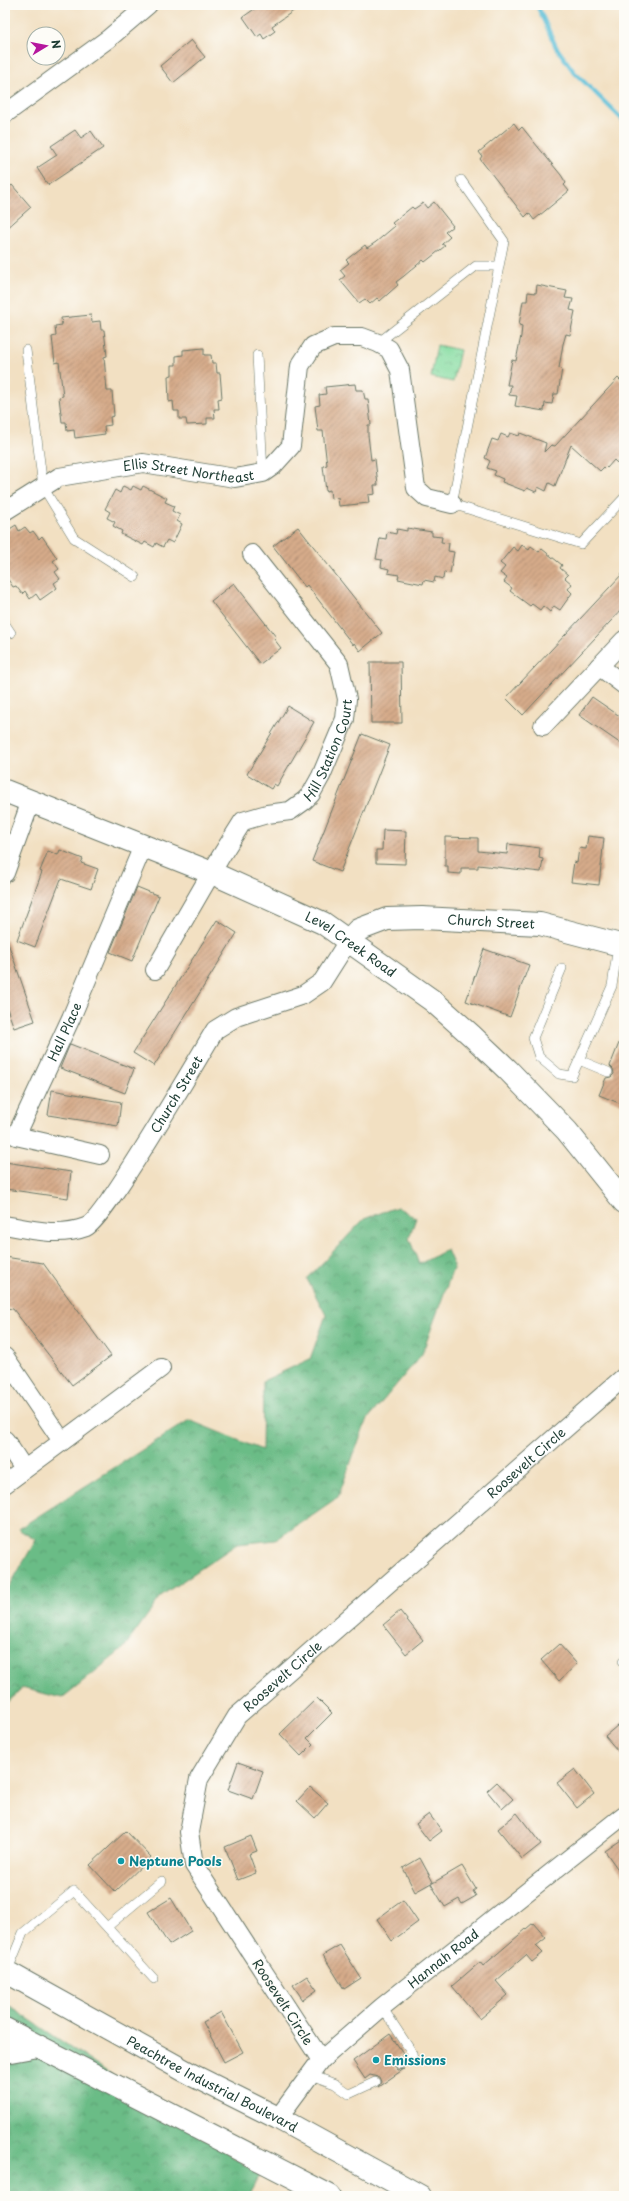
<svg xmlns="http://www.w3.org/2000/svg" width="629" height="2201" viewBox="0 0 629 2201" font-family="'Playpen Sans',sans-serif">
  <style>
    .forest { fill: url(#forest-crowns); stroke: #457c5d }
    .park { fill: url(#park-crowns); stroke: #528c6a }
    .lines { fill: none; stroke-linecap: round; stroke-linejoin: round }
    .stream { stroke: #59bed7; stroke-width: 4.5 }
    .building { fill: url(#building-hatch) }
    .lane-casing { stroke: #697666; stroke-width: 10 }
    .street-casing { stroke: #697666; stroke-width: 20 }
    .secondary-casing { stroke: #697666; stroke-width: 24 }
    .highway-casing { stroke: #697666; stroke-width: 24 }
    .lane { stroke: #fff; stroke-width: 9 }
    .street { stroke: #fff; stroke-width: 18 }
    .secondary { stroke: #fff; stroke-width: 22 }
    .highway { stroke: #fff; stroke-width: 22 }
    .culture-dot { fill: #0f9aa8; stroke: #fdfcf7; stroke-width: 1.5 }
    .labels { text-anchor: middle; stroke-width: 3; stroke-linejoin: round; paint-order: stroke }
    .street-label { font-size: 13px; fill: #1f3d34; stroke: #fdfcf7 }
    .culture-label { font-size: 13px; font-weight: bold; fill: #0d838f; stroke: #fdfcf7; text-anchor: start }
  </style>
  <defs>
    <pattern id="forest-crowns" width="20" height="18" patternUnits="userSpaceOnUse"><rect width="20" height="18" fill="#6bbc86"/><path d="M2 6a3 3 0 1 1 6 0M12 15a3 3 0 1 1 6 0" fill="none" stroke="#579a6e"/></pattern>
    <pattern id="park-crowns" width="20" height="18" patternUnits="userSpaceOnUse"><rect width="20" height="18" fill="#84dca0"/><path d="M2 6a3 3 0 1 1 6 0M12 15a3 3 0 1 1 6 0" fill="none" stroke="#6bb483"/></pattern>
    <pattern id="building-hatch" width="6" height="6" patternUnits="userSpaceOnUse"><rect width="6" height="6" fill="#d6ab8a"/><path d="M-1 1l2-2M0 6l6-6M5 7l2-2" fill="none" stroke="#ad8c72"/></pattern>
  </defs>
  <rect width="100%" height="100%" fill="#fdfcf7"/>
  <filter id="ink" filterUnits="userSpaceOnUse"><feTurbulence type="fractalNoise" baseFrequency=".025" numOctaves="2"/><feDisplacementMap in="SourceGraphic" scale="8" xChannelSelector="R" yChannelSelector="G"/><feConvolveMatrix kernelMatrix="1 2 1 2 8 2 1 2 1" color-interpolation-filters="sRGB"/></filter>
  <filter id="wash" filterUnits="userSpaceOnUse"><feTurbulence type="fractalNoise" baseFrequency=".012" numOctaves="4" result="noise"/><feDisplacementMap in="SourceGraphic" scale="16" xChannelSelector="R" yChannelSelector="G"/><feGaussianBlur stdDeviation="0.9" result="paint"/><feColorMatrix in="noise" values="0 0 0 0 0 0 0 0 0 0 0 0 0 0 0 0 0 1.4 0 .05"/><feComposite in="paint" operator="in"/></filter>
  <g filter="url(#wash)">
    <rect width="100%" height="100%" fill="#f2e0c2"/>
    <path class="forest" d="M397,1207l19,11 -7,20 10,26 28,-14 7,16 -32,88 -56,67 -28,76 -62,43 -39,4 -75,51 -39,54 -61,49 -40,-10 -17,16v-115l4,-2 27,-47 -18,-11 171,-109 73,30 1,-69 47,-22 16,-44 -19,-36 57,-60z
      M5,2003l255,172 -12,21h-243z"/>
    <path class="park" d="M437,345l23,5 -7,32 -22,-5z"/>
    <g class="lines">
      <path class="stream" d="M537,5l19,42 18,25 50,49"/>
    </g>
    <g id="blocks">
      <path class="building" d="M260,5h42l-30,21 3,5 -11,8 -3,-5 -4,3 -14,-20z
        M191,40l14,17 -32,26 -13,-17z
        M514,123l5,7 3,-3 12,15 27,33 5,8 -2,2 5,6 -35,29 -5,-7 -4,4 -45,-58 2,-3 -3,-4z
        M75,130l6,8 10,-7 12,17 -55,37 -11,-17 20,-13 -6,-9z
        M12,185l19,22 -26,23v-39z
        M434,202l19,24 -8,6 5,5 -8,7 3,2 -20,16 -2,-2 -19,16 -8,6 2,3 -18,16 -3,-3 -7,6 -5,-5 -6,4 -19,-23 5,-4 -5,-6 9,-7 -3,-3 19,-15 2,3 9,-6 19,-16 -3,-3 20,-16 2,2 9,-6 4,5z
        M537,285l30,6 -2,7 8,1 -3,11 5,1 -5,24 -4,-1 -3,10 -4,24 3,1 -4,25h-4l-2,10 -7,-1 -1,8 -29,-5 2,-10 -8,-1 2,-10h-4l5,-25 4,1 5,-25 1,-10 -3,-1 4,-24h4l1,-9 8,1z
        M91,315l1,7 8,-1 1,9h3l3,26 -3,1 3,34h5l2,25 -4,1 1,8 -7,1 1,8 -30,4 -1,-8 -7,1 -1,-9h-4l-3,-25 4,-1 -4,-34 -4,1 -3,-26 4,-1 -1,-10 7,-1 -1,-7z
        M204,348v7h7l1,8h4l1,10h3l2,25 -4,1 1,10h-5l1,9h-8v6l-20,1 -1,-6h-7v-8h-5l-1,-10 -4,1 -1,-26 4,-1v-10h4v-9l7,-1v-5z
        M618,378l6,6v70l-7,9 -3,-3 -7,8 -2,-2 -5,5 -29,-26 -16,41 -6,-3 -3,8 -8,-4 -2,5 -9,-4 -2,3 -23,-9 1,-3 -9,-4 2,-4 -9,-3 3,-7 -5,-3 7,-19 6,2 3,-7 7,3 2,-4 9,3 1,-3 26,10 -2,9 7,-7 4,1z
        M355,384l1,6h7l2,9h3l3,26h-3v10l3,25 4,-1 3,26h-4l1,9 -7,1 1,8 -30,3 -1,-8 -7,1 -1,-9 -4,1 -3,-25 4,-1 -4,-34h-5l-3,-25 5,-1 -1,-10 7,-1 -1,-7z
        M123,486l8,4 2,-4 8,4 2,-4 24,12 -2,4 9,4 -2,5 8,4 -3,6 5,3 -9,19 -6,-3 -4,7 -7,-4 -2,4 -9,-5 -2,3 -22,-11 1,-3 -9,-5 2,-4 -8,-4 3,-6 -5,-3 10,-19 5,3z
        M16,525l3,6 6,-4 5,6 3,-2 6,8 3,-3 15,22 -4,3 6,8 -4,3 5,7 -6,4 3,5 -17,12 -4,-6 -6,5 -5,-8 -3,3 -6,-8 -3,1 -8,-12v-43z
        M298,527l84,106 -22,18 -6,-8 -1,2 -46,-60 -2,2 -32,-41z
        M407,528l25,4v4l10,1 -1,5 8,1 -1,8 6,1 -4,21 -6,-1 -1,7 -8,-2 -1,5 -10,-2 -1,4 -25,-5 1,-4 -11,-2 1,-4 -8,-2 1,-7 -6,-1 4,-21 6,1 1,-7 9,2 1,-5 10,2z
        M522,545l7,5 2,-4 8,6 3,-3 20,16 -2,3 8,7 -3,3 7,6 -4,5 4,4 -12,17 -6,-4 -4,6 -7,-6 -3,4 -8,-6 -2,2 -20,-15 2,-3 -8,-6 3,-4 -7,-5 5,-6 -5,-4 13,-16 5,4z
        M624,572v35l-101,108 -17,-17z
        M234,583l42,54 -2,2 7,9 -21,16 -49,-63z
        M370,662h31l1,61h-31z
        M592,697l32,22v27l-45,-31z
        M288,706l26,16 -37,64 -3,-2 -3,5 -24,-15z
        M362,734l28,11 -50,127 -28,-11z
        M383,830l23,1 -1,33 -29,-1v-13h6z
        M588,836l16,2 -5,47 -28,-3 3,-20 3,1 2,-15 7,1z
        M445,837l33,1v13l29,3 1,-10 32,4 -1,10 4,1 -2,13 -63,-7v3h-17v6l-13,-1v-7h-3z
        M60,850l23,9 -2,4 17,6 -7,20 -30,-10 -26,68 -18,-7 25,-68 -2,-1 8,-20 10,4z
        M137,887l22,9 -27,65 -22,-9z
        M217,920l20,13 -83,133 -21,-13z
        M5,940h2l28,81 -21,7 -9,-25z
        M484,949l45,16 -19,52 -44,-16z
        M623,1033h1v72l-25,-10 7,-17 5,-1 3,-3 -1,-5 -3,-3z
        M70,1044l64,25 -9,24 -65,-25z
        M52,1090l69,12 -3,24 -70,-11z
        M5,1162l66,10 -3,26 -63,-9z
        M5,1257l38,6 68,93 -39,29 -59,-76 -8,-1z
        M400,1611l23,29 -17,14 -23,-29z
        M559,1644l18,20 -18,17 -18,-21z
        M317,1698l15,15 -25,25 6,6 -12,12 -21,-22z
        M624,1720v38l-19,-22z
        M238,1762l25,9 -10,28 -25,-9z
        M575,1769l19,25 -17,14 -20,-25z
        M497,1782l16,17 -11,10 -15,-18z
        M310,1787l18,16 -13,15 -18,-17z
        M517,1813l24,31 -19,15 -24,-30z
        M429,1814l13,17 -13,10 -13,-17z
        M126,1831l25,26 -36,35 -25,-27z
        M251,1836l6,15 -8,3 7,19 -18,7 -13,-33z
        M624,1838v40l-19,-27z
        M420,1858l13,24 -18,10 -12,-24z
        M462,1866l14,23 -3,2 3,5 -14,8 -3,-5 -14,8 -14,-23z
        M171,1898l20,33 -22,14 -21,-33z
        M403,1900l15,22 -26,19 -15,-22z
        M533,1923l13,15 -10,8 7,7 -11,9 -6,-7 -30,26 12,14 -28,24 -28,-33 28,-24 3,4z
        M340,1945l21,33 -17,11 -21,-34z
        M307,1976l10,14 -14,10 -10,-15z
        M221,2012l22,40 -19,10 -21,-40z
        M390,2034l13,19 -7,5 -2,7 4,5 6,-1 -26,18 3,-5 -2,-5 -9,-2 -5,4 -12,-18z"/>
    </g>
  </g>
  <g filter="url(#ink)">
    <use href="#blocks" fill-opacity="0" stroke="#697666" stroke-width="1"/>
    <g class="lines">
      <defs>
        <path id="lane" d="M461,180l43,61 -52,263 129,40 43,-46
          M378,343l98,-77h23
          M26,350l17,137 31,51 61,39
          M257,355l6,118
          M5,624l6,9
          M562,968l-29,70 6,19 20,17 13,2 40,-90 6,-40
          M579,1060l29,12
          M623,1661l1,1
          M107,1927l55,-46
          M7,1972l16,-39 51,-42 80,88
          M382,2007l31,47 -13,10
          M311,2075l24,9 14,10 26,-12"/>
        <g id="street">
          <path d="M5,114l103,-75 40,-34"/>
          <path id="s1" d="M5,511l54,-34 84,-14 92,15 28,-5 10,-7 18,-20 9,-80 13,-20 21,-9h28l16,6 11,6 11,21 16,118 11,10 25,6"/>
          <path d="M599,666l25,19"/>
          <path d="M543,726l81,-86"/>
          <path d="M5,873l26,-72"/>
          <path id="s2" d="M155,970l66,-114 22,-35 24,-7 23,-3 14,-10 7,-7 10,-18 24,-57 2,-20 -8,-35 -87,-110"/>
          <path id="s3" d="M100,1155l-84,-19 55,-118 72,-172"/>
          <path id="s4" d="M5,1225c27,5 54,12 81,2 18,-7 112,-169 129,-197l21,-13 67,-22 19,-13 26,-41"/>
          <path d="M5,1357l57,84"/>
          <path d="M5,1440l19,29"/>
          <path d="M5,1484l156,-116"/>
          <path id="s5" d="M321,2060l-127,-195 -5,-33 10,-53 38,-63 387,-339"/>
          <path id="s6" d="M278,2118l43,-58 61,-53 242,-192"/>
        </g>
        <g id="secondary">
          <path id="s7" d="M5,791l207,82 111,50 110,78 38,34 37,35 59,61 57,71"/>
          <path id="s8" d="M348,941l10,-11 29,-11 35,-1 118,6 84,22"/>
          <path d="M5,2052l33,-6"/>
        </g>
        <g id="highway">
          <path id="s9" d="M5,1971l189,105 84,42 142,78"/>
          <path d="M5,2029l325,167"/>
        </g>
      </defs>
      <use href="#lane" class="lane-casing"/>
      <use href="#street" class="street-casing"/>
      <use href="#secondary" class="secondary-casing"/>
      <use href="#highway" class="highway-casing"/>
      <use href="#lane" class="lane"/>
      <use href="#street" class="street"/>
      <use href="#secondary" class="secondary"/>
      <use href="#highway" class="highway"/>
    </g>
  </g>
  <g class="culture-dot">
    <circle cx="121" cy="1861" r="4"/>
    <circle cx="376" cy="2060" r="4"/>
  </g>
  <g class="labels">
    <g class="street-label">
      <text dy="5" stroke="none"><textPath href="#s1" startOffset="195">Ellis Street Northeast</textPath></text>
      <text dy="5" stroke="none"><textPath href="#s2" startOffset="296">Hill Station Court</textPath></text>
      <text dy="5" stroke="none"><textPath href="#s8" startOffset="150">Church Street</textPath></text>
      <text dy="5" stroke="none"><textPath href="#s7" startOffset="379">Level Creek Road</textPath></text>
      <text dy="5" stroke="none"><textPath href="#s3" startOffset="201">Hall Place</textPath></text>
      <text dy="5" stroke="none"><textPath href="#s4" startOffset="243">Church Street</textPath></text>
      <text dy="5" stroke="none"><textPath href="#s5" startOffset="778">Roosevelt Circle</textPath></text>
      <text dy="5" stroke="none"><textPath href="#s5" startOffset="454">Roosevelt Circle</textPath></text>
      <text dy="5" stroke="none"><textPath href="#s6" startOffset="231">Hannah Road</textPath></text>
      <text transform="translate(283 2002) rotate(57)" y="5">Roosevelt Circle</text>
      <text dy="5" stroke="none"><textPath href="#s9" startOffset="236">Peachtree Industrial Boulevard</textPath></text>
    </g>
    <g class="culture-label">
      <text x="129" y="1866">Neptune Pools</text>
      <text x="384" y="2065">Emissions</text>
    </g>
  </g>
  <rect width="629" height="2201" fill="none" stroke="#fdfcf7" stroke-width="20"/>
  <g transform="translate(46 46) rotate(80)"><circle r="19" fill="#fdfcf7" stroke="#a4b0a9"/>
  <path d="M0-3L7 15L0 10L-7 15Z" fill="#b5179e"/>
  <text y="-6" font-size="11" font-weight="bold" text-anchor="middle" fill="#1f3d34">N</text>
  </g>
</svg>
